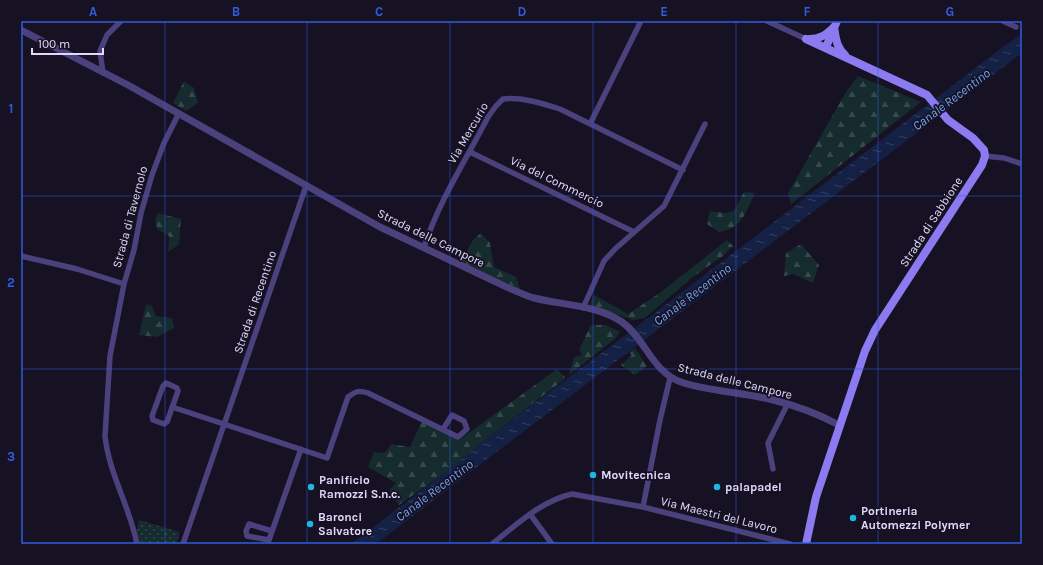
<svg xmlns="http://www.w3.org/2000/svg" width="1043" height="565" viewBox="0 0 1043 565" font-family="Karla,sans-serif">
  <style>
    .forest { fill: url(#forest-firs) }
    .park { fill: url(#park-dots) }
    .water { fill: url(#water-ripples) }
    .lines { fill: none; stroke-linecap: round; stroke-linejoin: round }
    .minor { stroke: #4b427d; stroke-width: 5.5 }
    .tertiary { stroke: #4b427d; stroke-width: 7 }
    .secondary { stroke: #8c7bf0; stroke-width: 8 }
    .grid { fill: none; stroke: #315cdc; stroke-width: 1; stroke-opacity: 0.55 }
    .poi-dot { fill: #1bb8e4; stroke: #171124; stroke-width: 1.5 }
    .labels { text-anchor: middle; stroke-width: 3.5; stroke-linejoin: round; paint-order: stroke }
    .street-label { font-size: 12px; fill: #e1d9fb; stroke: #171124 }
    .poi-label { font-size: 12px; font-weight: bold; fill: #e1d9fb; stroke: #171124; text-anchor: start }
    .water-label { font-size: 13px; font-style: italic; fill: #73a6ef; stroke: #171124 }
    .neatline { fill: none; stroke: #315cdc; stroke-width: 1.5 }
    .grid-label { font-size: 13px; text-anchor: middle; font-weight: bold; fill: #315cdc }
  </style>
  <defs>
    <pattern id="forest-firs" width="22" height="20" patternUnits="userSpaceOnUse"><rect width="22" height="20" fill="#152b2d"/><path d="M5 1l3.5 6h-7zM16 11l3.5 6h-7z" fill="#37494c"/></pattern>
    <pattern id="park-dots" width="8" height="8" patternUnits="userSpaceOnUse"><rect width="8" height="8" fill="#152b2d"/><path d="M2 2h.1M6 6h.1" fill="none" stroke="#37494c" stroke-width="1.8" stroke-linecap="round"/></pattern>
    <pattern id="water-ripples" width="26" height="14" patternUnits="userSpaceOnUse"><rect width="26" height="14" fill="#142145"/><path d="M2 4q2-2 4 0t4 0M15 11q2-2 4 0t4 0" fill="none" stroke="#364161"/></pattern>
  </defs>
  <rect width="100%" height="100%" fill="#171124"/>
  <path class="forest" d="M858,76l63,26 -130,102 -3,-11 58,-101z
    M184,81l10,7 4,15 -12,8 -13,-8z
    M744,192l11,1c-10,20 -12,35 -36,39l-12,-8 3,-13 16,2 8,-2z
    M158,213l23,6 -2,25 -11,8 1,-16 -12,-7 -2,-8z
    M481,233l9,10 4,24 22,10 4,12 -59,-27 12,-22z
    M727,240l6,6 -10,10 -29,20 -49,42 -12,2 -25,-9 -20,-4 6,-12 34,19 33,-22z
    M801,244l18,21 -6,18 -20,-9 -9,2 2,-23z
    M146,304l6,2 4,10 16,2 2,10 -17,9 -18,-2z
    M591,325h15l14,7 -5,7 -46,36 5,-18 8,-2 -3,-5z
    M635,348l12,18 -12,9 -14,-10 11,-10 -3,-2z
    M557,369l9,9 -90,69 -30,25 -47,33 -10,-15 7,-7 -28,-16 6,-15 11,1 6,-9 19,3 12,-26 37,19z"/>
  <path class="park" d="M139,520l41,12 -4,12h-36l-3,-14z"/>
  <path class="water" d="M1022,34v19l-578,439 -68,52h-25l95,-72 30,-25 163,-122 368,-281z"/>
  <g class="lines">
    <path class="minor" d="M767,21l39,18
      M1003,21l13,6
      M103,73l-3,-22 7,-16 14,-14
      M590,124l51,-103
      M470,152l164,80
      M985,156l19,2 18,6
      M424,247c15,-46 42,-87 64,-130l8,-11 7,-7c19,-2 38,4 57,10l123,61
      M21,256l56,13 47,15
      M583,308l21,-47 11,-12 49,-43 41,-82
      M166,383l11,5 1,3 -11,31 -3,2 -11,-4 -1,-4 11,-30z
      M172,407l155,51 21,-61c8,-6 11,-7 20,-4l90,44 9,-8 -3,-8 -12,-6 -9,14
      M773,469l-5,-26 19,-38
      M643,507l17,-87 10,-42
      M530,514l22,30
      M272,531l-23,-7 -3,7 1,5 22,4 32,-91
      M137,544c-7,-37 -28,-70 -32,-108l5,-80 14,-72 10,-34 7,-37 11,-38 12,-32 15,-30
      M183,544l123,-358
      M492,544c24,-19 49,-43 80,-50l71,13 147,37"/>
    <path class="tertiary" d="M21,30l107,55 252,142 131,62c8,3 15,7 23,9 28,7 63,7 88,24 23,16 30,50 59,60 29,10 62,10 92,18 21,5 47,15 66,25"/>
    <path class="secondary" d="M834,27c2,11 2,20 11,28
      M806,39l121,56 21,25 25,18 11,12 1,6 -3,9 -107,165 -10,21 -49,146 -10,47
      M809,39c11,0 17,-4 25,-12
      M826,47l11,-26"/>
  </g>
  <path class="grid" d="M165,21v523M307,21v523M450,21v523M593,21v523M736,21v523M878,21v523M21,196h1001M21,369h1001"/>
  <g class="poi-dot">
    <circle cx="593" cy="475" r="4"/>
    <circle cx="311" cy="487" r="4"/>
    <circle cx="717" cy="487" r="4"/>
    <circle cx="853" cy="518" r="4"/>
    <circle cx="310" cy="524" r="4"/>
  </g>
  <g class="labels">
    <g class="street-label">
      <text transform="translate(468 133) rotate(-60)" y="4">Via Mercurio</text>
      <text transform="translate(557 182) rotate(26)" y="4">Via del Commercio</text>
      <text transform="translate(130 217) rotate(-75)" y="4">Strada di Tavernolo</text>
      <text transform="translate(931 222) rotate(-57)" y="4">Strada di Sabbione</text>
      <text transform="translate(431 238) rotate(26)" y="4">Strada delle Campore</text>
      <text transform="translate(255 302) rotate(-71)" y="4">Strada di Recentino</text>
      <text transform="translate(735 381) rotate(14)" y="4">Strada delle Campore</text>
      <text transform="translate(719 515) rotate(14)" y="4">Via Maestri del Lavoro</text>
    </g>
    <g class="poi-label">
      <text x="601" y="479">Movitecnica</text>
      <text x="319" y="484">Panificio<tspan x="319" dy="14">Ramozzi S.n.c.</tspan></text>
      <text x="725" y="491">palapadel</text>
      <text x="861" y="515">Portineria<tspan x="861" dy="14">Automezzi Polymer</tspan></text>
      <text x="318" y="521">Baronci<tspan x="318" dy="14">Salvatore</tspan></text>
    </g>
    <g class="water-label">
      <text transform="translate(951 99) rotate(-37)" y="5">Canale Recentino</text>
      <text transform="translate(692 294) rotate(-37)" y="5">Canale Recentino</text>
      <text transform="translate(434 490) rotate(-37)" y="5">Canale Recentino</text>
    </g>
  </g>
  <rect width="1043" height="565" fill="none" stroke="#171124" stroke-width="44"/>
  <path d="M32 48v6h71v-6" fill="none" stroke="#e1d9fb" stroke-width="2"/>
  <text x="38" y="48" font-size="12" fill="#e1d9fb" stroke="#171124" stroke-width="3" paint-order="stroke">100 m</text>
  <rect x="22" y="22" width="999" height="521" class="neatline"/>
  <g class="grid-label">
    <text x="93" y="16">A</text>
    <text x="236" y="16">B</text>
    <text x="379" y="16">C</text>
    <text x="522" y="16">D</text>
    <text x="664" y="16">E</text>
    <text x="807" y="16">F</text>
    <text x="950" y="16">G</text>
    <text x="11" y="113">1</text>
    <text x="11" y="287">2</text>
    <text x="11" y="461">3</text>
  </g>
</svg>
